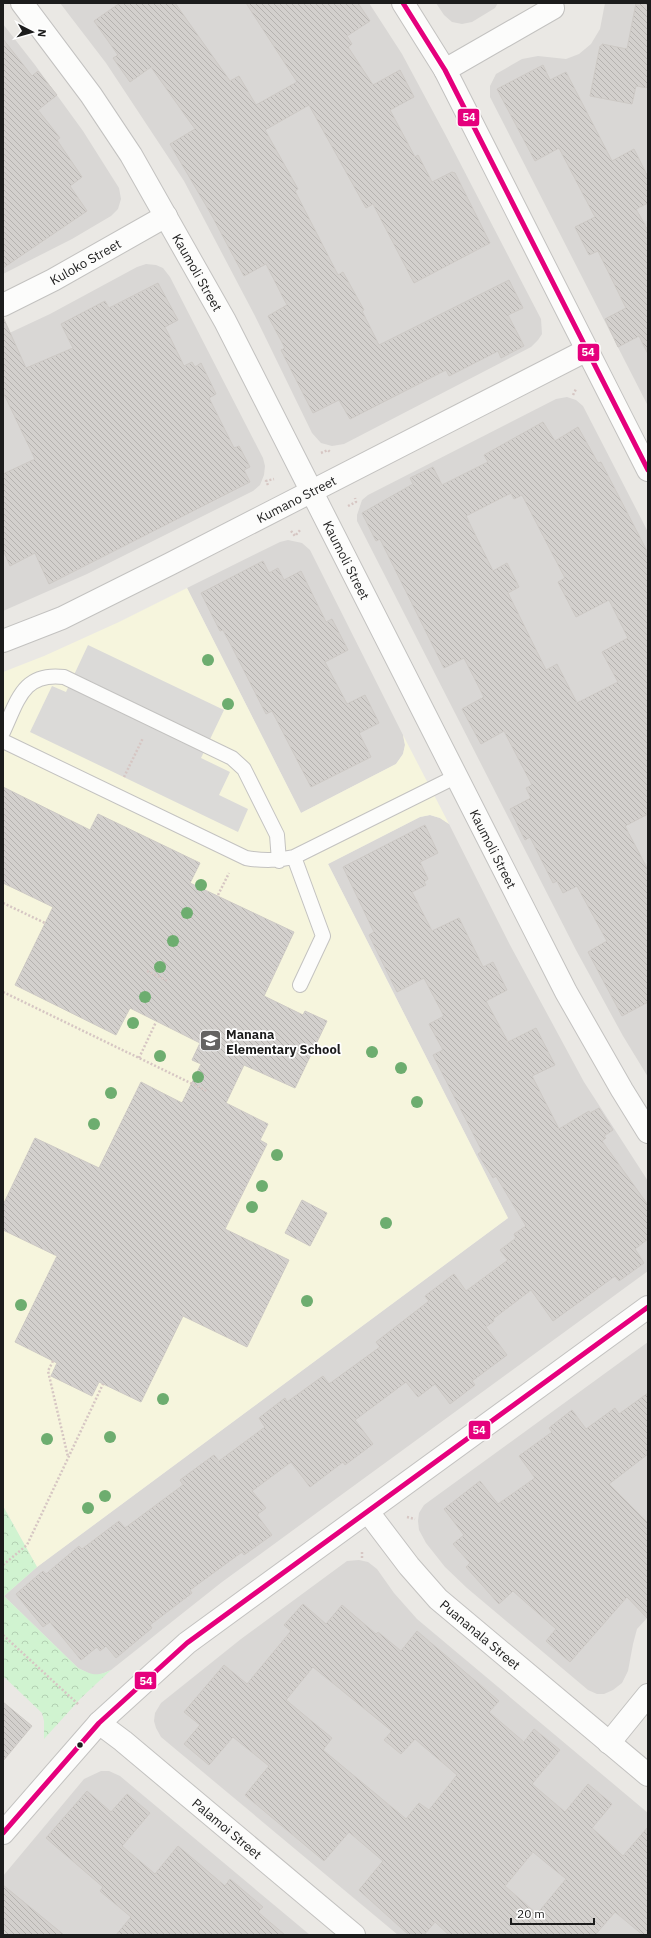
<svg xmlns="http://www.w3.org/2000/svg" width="651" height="1938" viewBox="0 0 651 1938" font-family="'IBM Plex Sans',sans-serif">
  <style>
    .residential { fill: #d9d7d5 }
    .education { fill: #f6f5dd }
    .park { fill: url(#park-crowns) }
    .parking { fill: #dbdad8 }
    .building { fill: url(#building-back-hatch); stroke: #cdc9c5; fill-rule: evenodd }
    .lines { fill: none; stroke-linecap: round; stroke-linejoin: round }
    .lane-casing { stroke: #c3c2c0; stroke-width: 16 }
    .street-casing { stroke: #c3c2c0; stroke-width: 24 }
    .path { stroke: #d6c6c3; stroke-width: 2.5; stroke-dasharray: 2 2; stroke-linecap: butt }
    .lane { stroke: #fcfcfb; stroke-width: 14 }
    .street { stroke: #fcfcfb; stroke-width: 22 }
    .bus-1-casing { stroke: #fff; stroke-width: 8 }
    .bus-1 { stroke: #e5007d; stroke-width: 5 }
    .tree { fill: #6dad6f }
    .bus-dot { fill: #1c1c1c; stroke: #fff; stroke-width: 1.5 }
    .labels { text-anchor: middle; stroke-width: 3.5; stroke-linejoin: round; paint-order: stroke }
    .street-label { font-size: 13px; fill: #1c1c1c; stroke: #fff }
    .poi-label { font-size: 13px; font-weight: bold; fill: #1c1c1c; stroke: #fff; text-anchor: start }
    .line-badge { stroke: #fff; stroke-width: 1.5 }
    .badge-label { font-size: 11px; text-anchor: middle; font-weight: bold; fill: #fff }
  </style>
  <defs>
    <pattern id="park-crowns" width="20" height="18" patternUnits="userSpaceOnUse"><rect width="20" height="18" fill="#d0f3d0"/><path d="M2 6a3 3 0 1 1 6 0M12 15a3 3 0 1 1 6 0" fill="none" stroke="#b2d0b2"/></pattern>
    <pattern id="building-back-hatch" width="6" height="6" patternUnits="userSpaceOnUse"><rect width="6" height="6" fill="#d3d0cd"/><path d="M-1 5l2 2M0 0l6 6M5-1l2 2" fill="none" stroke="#b5b2af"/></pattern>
  </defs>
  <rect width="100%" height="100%" fill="#eae8e4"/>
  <path class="residential" d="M60,3h309l33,51 43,80 96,185 1,15 -4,6 -7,7 -187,97 -12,2 -11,-3 -9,-10 -57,-117 -71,-135 -78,-118z
    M436,3h62l-3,5 -23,14 -10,2 -10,-2 -8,-7z
    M605,3h43v403l-158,-309v-11l6,-12 26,-15 16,-3 28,3 13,-5 12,-10 9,-15z
    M3,24l32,41 48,66 36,57 2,11 -3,10 -7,7 -39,23 -69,35z
    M146,264l10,1 7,3 7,9 93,181 2,8 -1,9 -4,10 -7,6 -166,83 -84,37v-275l47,-22 87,-47z
    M567,397l9,3 7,6 65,126v545l-25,-41 -47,-86 -219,-429v-6l5,-15 6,-5 188,-96z
    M288,540l14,3 8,7 93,185 2,10 -2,9 -7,10 -95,49 -114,-225 93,-46z
    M430,815l10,3 9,6 61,121 74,137 64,99v90l-426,311 -111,88 -12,5h-7l-14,-7 -74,-72 33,-29 471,-349 -180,-354 92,-47z
    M648,1342v275l-11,12 -4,15 -5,27 -6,12 -9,7 -9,4h-7l-9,-4 -121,-102 -22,-21 -19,-24 -7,-13 -1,-9 1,-8 5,-8z
    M359,1560l9,2 9,7 17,24 23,26 231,194v122h-250l-237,-198 -5,-9 -2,-7 1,-8 6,-10 80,-64 106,-78z
    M101,1771h8l11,5 190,159h-307v-59l81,-97z"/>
  <path class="education" d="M187,588l114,225 95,-49 7,-10 2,-9 -2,-10 46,89 -9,-6 -10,-3 -10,2 -92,47 180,354 -471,349 -34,-61v-834l41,-16 75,-34z"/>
  <path class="park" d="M3,1506l34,61 -33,29 74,72c15,7 18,9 33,2l-29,27 -38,42v-18l-2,-8 -39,-37z"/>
  <path class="parking" d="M88,645l136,65 -23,48 29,14 -11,23 29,14 -10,23 -208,-100 22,-46 14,6z"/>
  <path class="building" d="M120,3h55l55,78 9,-5 17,29 41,-23 -51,-79h112l12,18 -23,15 5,8 -4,3 25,38 27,-15 14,27 -24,13 25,47 3,-2 14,27 20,-10 3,1 35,70 -76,40 -41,-79 -7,4 -57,-103 -44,25 33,59 -3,2 43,84 5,-3 21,38 -2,1 17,34 130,-65 14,28 -15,7 16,31 -23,12 -3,-7 -49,25 -3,-6 -96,49 -11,-19 -26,13 -32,-63 4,-2 -17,-32 19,-11 -21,-41 -22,12 -33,-62 -41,-70 25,-15 -44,-62 -21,15 -17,-24 5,-3 -24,-34z
    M636,3h12v85l-12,-2 -4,18 -42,-8 10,-50h2v-2l25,5z
    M3,39l29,37 6,-5 19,24 -19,15 22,28 -3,2 25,37 -12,9 17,25 -84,57z
    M543,65l7,15 16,-8 46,89 22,-12 14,28v26l-12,6 12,21v124l-9,-18 -21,11 -13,-28 21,-11 -28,-57 -9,4 -14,-28 20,-10 -36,-69 -24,13 -38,-72z
    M158,283l20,37 -13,7 19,39 8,-4 3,5 6,-4 15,31 -7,4 25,50 5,-2 11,21 -6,3 6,12 -201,102 -14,-31 -25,13 -7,-16v-76l32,-15 -32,-67v-75l23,51 47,-20 -12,-24 44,-23 4,7z
    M543,422l12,19 23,-14 20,36 3,-1 47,91v261l-23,12 23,44v132l-26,14 -34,-64 19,-11 -30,-55 -14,7 -6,-12 -4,2 -23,-46 -5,3 -15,-31 21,-11 -5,-10 6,-3 -28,-54 -23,13 -19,-35 22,-12 -20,-39 -20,10 -64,-129 -4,2 -14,-28 51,-29 -3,-6 23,-11 9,18 46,-23 -4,-7zM511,493l3,6 8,-4 43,83 -7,4 18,35 33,-17 19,38 -26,14 16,30 -41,21 -20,-39 -11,6 -38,-77 11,-6 -12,-24 -14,8 -27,-55z
    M263,561l6,12 9,-5 6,12 17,-9 25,51 6,-3 16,31 -23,12 22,42 18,-9 14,28 -20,10 12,24 -60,30 -39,-76 -6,3 -35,-69 -8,-15 -3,1 -19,-38z
    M3,787l87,43 8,-16 102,49 -10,20 104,49 -30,64 39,19 2,-4 22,10 -32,67 -51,-23 -18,38 42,21 -8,16 7,4 -42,85 64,31 -42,87 -64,-31 -42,86 -42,-20 -7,14 -41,-20 6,-13 -42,-21 42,-86 -54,-26v-25l32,-67 64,30 42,-86 41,21 19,-39 -9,-4 8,-17 -70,-35 -14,27 -101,-50 38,-78 -50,-24z
    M425,825l13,28 -18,9 8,17 -4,3 2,3 -14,7 20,39 27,-13 24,49 10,-5 14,28 -21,11 22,41 28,-14 19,37 -23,11 27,53 30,-18 1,2 9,-5 14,22 -9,6 2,2 -4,3 46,64v34l-13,10 9,14 -25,18 -4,-5 -62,45 -22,-31 -38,29 1,2 -8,6 21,28 -35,26 3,4 -25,19 -15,-20 -17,13 -12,-15 -51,38 18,24 -28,21 -2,-3 -33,25 -19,-25 -39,29 14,17 -9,7 15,20 -28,20 -2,-3 -52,38 2,3 -42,32 2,3 -36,30 -10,-12 -6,5 -3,-4 -16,13 -31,-38 -7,5 -27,-33 27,-23 3,3 33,-28 3,3 37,-28 6,7 58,-43 -3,-5 34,-25 5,6 46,-34 -6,-9 26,-20 2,4 36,-26 6,8 51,-37 -4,-5 53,-41 -4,-5 29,-22 12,17 42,-31 -8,-10 16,-12 -2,-4 12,-8 -30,-50 -3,2 -15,-24 4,-3 -49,-96 10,-5 -14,-26 15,-8 -20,-38 -27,14 -28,-57 5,-3 -31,-65z
    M302,1200l25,13 -17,33 -25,-13z
    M648,1393v61l-39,30 39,39v96l-21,-22 -57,65 -24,-21 10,-12 -43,-38 -14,13 -33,-37 4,-4 -17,-19 11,-9 -20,-26 36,-28 18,23 37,-26 -16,-22 33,-24 -3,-4 23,-18 14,19 29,-21 4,6z
    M303,1604l23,20 16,-19 34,29 2,-2 23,19 16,-20 82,70 -10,11 35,30 10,-13 26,21 -28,34 33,28 23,-28 24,20 -20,24 31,28 25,-29v108h-5l-28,-23 -20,23h-146l-14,-13 -11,13h-15l-50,-45 24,-29 -34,-29 -25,29 -79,-66 24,-29 -36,-29 -24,28 -25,-21 16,-19 -16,-13 40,-47 23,19 44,-53 -7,-6zM313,1667l79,64 -8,9 17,14 14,-15 42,36 -28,35 -10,-7 -13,16 -83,-69 9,-12 -46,-38zM533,1852l33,27 -29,35 -32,-28z
    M3,1702l29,24 -29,35z
    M87,1791l24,21 16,-18 23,19 -28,33 33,28 23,-28 47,40 5,-7 33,28 -5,5 27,23h-169l15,-18 -31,-26 3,-4 -57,-49z
    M3,1885l61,50h-61z"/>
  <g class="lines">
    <defs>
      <path id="lane" d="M3,732c15,-32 20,-60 61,-55l168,81 12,11 33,66 2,26
        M3,741l243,117c17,3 31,3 48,-1l163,-81
        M294,857l29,79 -23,49"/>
      <g id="street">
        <path id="s1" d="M22,3l69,92 40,60 94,166 341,671 56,98 26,42"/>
        <path d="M403,3l42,67 203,400"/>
        <path d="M445,70l108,-62"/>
        <path id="s2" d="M3,305l50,-25 113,-64"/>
        <path id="s3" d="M3,641l59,-23 108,-54 417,-214"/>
        <path id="s4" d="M368,1512l41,54 29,33 210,176"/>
        <path id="s5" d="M99,1723l24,18 231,194"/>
        <path d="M609,1743l39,-48"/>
        <path d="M3,1833l96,-110 88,-80 461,-336"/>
      </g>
    </defs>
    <use href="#lane" class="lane-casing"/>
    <use href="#street" class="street-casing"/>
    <path class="path" d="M573,395l3,-6
      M321,453l7,-3 3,3
      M268,485l-2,-4 8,-2
      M348,506l8,-4 -1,-4
      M291,531l4,5 6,-7
      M124,777l19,-39
      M218,895l11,-22
      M3,903l42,20
      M147,971l21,10
      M3,992l204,99
      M139,1058l17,-36
      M53,1361l-5,10 20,86
      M407,1517l8,2
      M362,1558v-8
      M3,1565l24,-20 76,-161
      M3,1635l76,70"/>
    <use href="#lane" class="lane"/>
    <use href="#street" class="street"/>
    <defs>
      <path id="bus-1" d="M403,3l42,67 203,400
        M3,1833l96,-110 88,-80 461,-336"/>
    </defs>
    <use href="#bus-1" class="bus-1-casing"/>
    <use href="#bus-1" class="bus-1"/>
  </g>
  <g class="tree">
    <circle cx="208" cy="660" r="6"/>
    <circle cx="228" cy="704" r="6"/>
    <circle cx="201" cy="885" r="6"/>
    <circle cx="187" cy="913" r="6"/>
    <circle cx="173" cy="941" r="6"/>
    <circle cx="160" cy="967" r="6"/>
    <circle cx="145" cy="997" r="6"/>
    <circle cx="133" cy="1023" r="6"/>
    <circle cx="372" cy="1052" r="6"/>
    <circle cx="160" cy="1056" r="6"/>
    <circle cx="401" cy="1068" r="6"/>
    <circle cx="198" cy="1077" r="6"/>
    <circle cx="111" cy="1093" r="6"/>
    <circle cx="417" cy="1102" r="6"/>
    <circle cx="94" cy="1124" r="6"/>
    <circle cx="277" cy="1155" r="6"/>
    <circle cx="262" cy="1186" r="6"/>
    <circle cx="252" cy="1207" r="6"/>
    <circle cx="386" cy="1223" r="6"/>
    <circle cx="307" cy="1301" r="6"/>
    <circle cx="21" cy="1305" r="6"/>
    <circle cx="163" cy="1399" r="6"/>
    <circle cx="110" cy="1437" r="6"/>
    <circle cx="47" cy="1439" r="6"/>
    <circle cx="105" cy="1496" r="6"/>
    <circle cx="88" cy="1508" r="6"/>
  </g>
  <defs>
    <symbol id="school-square" viewBox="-11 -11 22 22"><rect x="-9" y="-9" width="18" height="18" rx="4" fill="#646362" stroke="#fff"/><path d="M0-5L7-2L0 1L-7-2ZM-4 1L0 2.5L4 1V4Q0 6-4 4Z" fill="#fff"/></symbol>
  </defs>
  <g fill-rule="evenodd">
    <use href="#school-square" x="198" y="1028" width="25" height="25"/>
  </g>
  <circle class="bus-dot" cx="80" cy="1745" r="3.5"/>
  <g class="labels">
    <g class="street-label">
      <text dy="5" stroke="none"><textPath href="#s2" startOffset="93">Kuloko Street</textPath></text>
      <text dy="5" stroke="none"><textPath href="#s1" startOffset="322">Kaumoli Street</textPath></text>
      <text dy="5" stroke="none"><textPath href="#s3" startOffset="326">Kumano Street</textPath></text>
      <text dy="5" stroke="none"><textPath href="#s1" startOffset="646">Kaumoli Street</textPath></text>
      <text dy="5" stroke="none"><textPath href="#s1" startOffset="970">Kaumoli Street</textPath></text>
      <text dy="5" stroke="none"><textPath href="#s4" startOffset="167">Puananala Street</textPath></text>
      <text dy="5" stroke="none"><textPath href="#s5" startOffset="166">Palamoi Street</textPath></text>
    </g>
    <g class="poi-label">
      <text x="226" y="1039">Manana<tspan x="226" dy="15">Elementary School</tspan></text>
    </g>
  </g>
  <g class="line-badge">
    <rect x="457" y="108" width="23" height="19" rx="4" fill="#e5007d"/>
    <rect x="577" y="343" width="23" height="19" rx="4" fill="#e5007d"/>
    <rect x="468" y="1420" width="23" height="20" rx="4" fill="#e5007d"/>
    <rect x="134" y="1671" width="23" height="19" rx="4" fill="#e5007d"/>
  </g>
  <g class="badge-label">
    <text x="469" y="121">54</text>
    <text x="588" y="356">54</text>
    <text x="479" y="1434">54</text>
    <text x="146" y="1685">54</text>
  </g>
  <rect width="651" height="1938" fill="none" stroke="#1c1c1c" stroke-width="8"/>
  <g transform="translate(32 32) rotate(96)" stroke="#ffffff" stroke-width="3" paint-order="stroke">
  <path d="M0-3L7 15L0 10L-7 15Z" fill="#1c1c1c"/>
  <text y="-6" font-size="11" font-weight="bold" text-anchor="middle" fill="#1c1c1c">N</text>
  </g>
  <path d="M511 1918v6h83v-6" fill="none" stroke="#1c1c1c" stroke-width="2"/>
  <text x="517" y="1918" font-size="12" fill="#1c1c1c" stroke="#ffffff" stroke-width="3" paint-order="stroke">20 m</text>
</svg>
